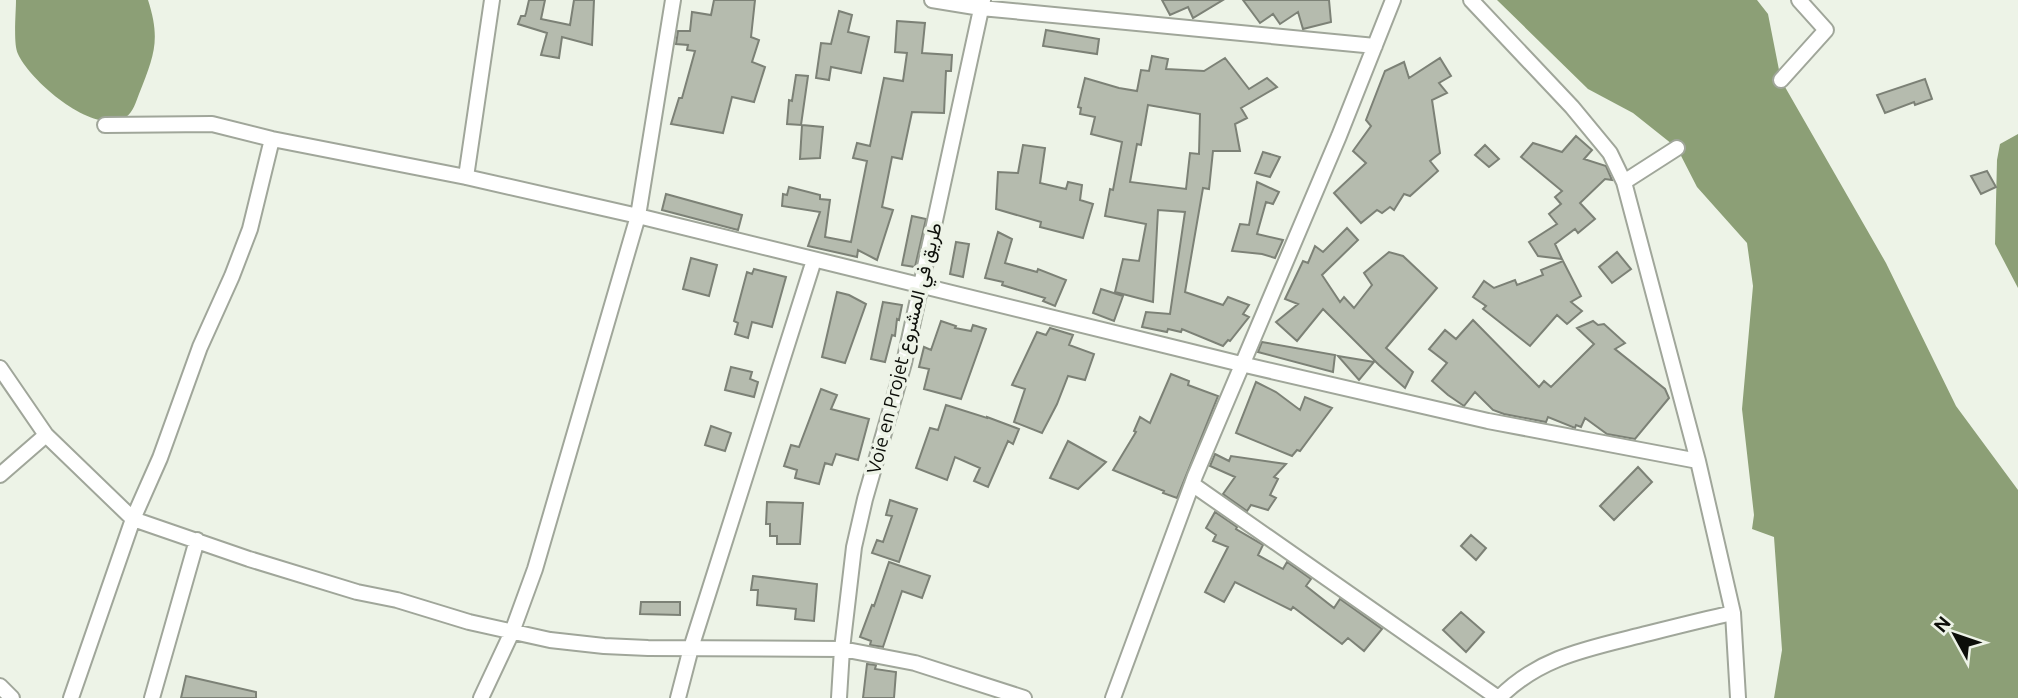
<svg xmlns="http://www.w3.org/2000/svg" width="2018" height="698" viewBox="0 0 2018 698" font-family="Ubuntu,Vazirmatn,sans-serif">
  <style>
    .water { fill: #8c9f76 }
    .building { fill: #b5bbae; stroke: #7c8176; stroke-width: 2; fill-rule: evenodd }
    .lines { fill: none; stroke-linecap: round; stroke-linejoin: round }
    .street-casing { stroke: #a0a69a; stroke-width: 18 }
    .street { stroke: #fff; stroke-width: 14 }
    .labels { text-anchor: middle; stroke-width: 7; stroke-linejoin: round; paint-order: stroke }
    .street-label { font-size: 19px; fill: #0c0e09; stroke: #edf3e7 }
  </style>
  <rect width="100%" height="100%" fill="#edf3e7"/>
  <path class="water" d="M16,0h132c13,40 6,56 -9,94 -3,8 -6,18 -13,23 -30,21 -96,-36 -108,-63 -5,-10 -2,-41 -2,-54z
    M1497,0h260l11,14 13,66 105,183 70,143 62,84v208h-244l8,-48 -8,-113 -22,-8 2,-14 -12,-106 11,-123 -6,-43 -50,-56 -20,-39 -44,-35 -45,-24z
    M2018,134v154l-23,-44 2,-84 3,-16z"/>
  <path class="building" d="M529,0h16l-4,19 29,6 4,-25h20l-2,45 -30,-8 -3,21 -18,-3 6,-22 -29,-9 3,-8h4l1,-3z
    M714,0h41l-4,37 8,3 -7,22 13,5 -11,35 -22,-5 -9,36 -52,-9 8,-26h3l13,-47 -8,-1 1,-5 -12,-1 2,-13h12l2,-19 19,3z
    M1162,0h61l-30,18 -5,-11 -18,8z
    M1243,0h86l2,22 -28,7 -5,-17 -18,12 -7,-10 -13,9z
    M839,11l13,4 -4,17 21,5 -8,36 -30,-6 -2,13 -13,-2 5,-35 10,1z
    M897,21l28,2 -3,30 30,2 -1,16h-5l-2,42 -32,-1 -10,47 -10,-2 -10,50 11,3 -16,50 -19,-10 -1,7 -49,-11 12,-34 -38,-6 1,-12 4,1 2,-8 31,8v4l10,1 -5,37 26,5 16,-81 -14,-3 4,-15 13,3 14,-68 19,3 4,-28 -12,-1z
    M1046,30l53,9 -2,15 -54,-8z
    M1152,56l16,3 -2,10 38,2 21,-13 24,31 18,-11 10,9 -36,21 6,10 -12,6 5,27h-27l-4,38 -6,-1 -18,104 38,13 5,-8 21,8 -6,9 6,3 -19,24 -2,-1 -5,6 -41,-17 -1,3 -13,-3 -1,3 -25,-5 4,-15 24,2 15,-102 -27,-2 -5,92 -38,-10 8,-33 16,2 7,-37 -41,-8 5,-27 3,1 9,-48 -31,-8 4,-17 -15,-3 1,-6 -3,-1 7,-29 34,10 18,3 4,-21 8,1zM1148,105l52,9 -1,40 -9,-1 -4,36 -56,-7 7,-38 4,1z
    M1440,58l11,18 -12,7 8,10 -15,7 8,53 -10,8 8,10 -28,25 -6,-2 -10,16 -4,-3 -8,6 -5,-3 -16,13 -27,-30 32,-30 -13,-12 18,-25 -5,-6 19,-49 19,-9 5,16z
    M796,75l12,1 -7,49 -14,-1 2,-24 3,1z
    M1925,79l7,20 -17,6 -1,-3 -29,11 -8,-18z
    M802,125l21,2 -3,31 -20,1z
    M1576,136l16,14 -8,9 22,7 6,14 -7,-1 -25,24 15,16 -17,14 -3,-4 -20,15 7,15 -24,-3 -9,-14 28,-18 -8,-10 12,-10 -6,-7 7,-6 -41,-34 12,-14 29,9z
    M1023,145l22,3 -5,35 26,6 2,-7 14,3 -2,15 13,4 -10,34 -43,-11 1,-5 -45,-13 2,-37 20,1z
    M1485,145l14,14 -10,8 -14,-12z
    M1263,152l17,5 -10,20 -15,-4z
    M1987,171l9,16 -15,7 -10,-18z
    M1257,182l22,10 -6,12 -7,-2 -9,32 26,6 -8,18 -13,-4 -30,-3 8,-27 9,1z
    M666,194l76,21 -4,15 -76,-20z
    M912,216l14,3 -11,48 -13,-2z
    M1347,228l11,12 -36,35 18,27 4,-5 10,11 18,-23 -8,-12 25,-21 14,4 34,32 -51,60 27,24 -8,16 -26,-23 -56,-56 -26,32 -21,-19 22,-18 -13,-5 18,-38 5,2 7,-17 8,6z
    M998,232l14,7 -7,24 32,9 1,-3 28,11 -11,26 -12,-5 2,-3 -43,-13 1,-3 -18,-4z
    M956,242l13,2 -6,33 -13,-3z
    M1617,252l14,17 -19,14 -13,-16z
    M691,258l26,7 -8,31 -26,-7z
    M1563,261l18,35 -10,6 11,9 -15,13 -10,-9 -27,31 -47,-37 3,-3 -13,-9 11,-16 10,7 21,-8 2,5 26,-10 -2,-5z
    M754,269l32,8 -14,50 -20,-5 -4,16 -13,-4 3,-11 -4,-2 13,-49 5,2z
    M1101,289l22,7 -9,25 -21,-8z
    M837,292l12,3 17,9 -21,59 -23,-6z
    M883,302l19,3 -3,15 -2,-1 -2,17 -3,-1 -7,27 -14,-3z
    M1473,320l66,67 5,-6 7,6 43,-43 -17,-16 16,-7 5,4 6,-1 21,19 -10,6 50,40 4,9 -34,41 -28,-5 -22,-16 -4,9 -5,-2 -1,3 -27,-11 -2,5 -42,-8 -11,-4 -18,-18 -11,14 -16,-11 -16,-14 15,-18 -18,-14 16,-19 11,9z
    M941,321l15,5 -1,2 16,3 2,-6 13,4 -25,70 -37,-10 5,-20 -10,-2 5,-20 7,3z
    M1050,328l23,7 -4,10 25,9 -9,26 -17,-4 -11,28 -15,29 -28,-11 11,-33 -13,-4 25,-53 9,3z
    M1262,342l73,13 -2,17 -75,-20z
    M1338,356l36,6 -15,18z
    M731,367l21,5 -2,7 8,3 -4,15 -29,-7z
    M1171,374l18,7 -1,4 30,11 -41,102 -14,-5 1,-2 -51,-21 23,-38 -2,-1 6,-14 10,6z
    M1256,382l20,10 24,18 5,-13 27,11 -32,43 -3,-1 -5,6 -56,-23z
    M821,389l16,6 -6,14 38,10 -11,41 -22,-6 -4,11 -7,-2 -6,21 -24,-6 2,-8 -13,-4 7,-21 8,2z
    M946,405l41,13v-1l32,12 -6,15 -5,-3 -20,46 -14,-6 6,-13 -25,-11 -8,23 -31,-12 14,-40 8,2z
    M711,426l20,7 -6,18 -20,-6z
    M1068,441l38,21 -28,27 -28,-11z
    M1215,454l14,7 2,-5 55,8 -12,13 4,2 -8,16 6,3 -8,12 -17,-5 -4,6 -24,-17 12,-17 -25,-11z
    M1638,467l14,15 -38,38 -14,-14z
    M890,500l27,9 -18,53 -27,-9 5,-13 6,2 9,-26 -6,-1z
    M767,502l36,1 -3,41h-23v-8h-7v-12h-4z
    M1215,512l22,15 -1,2 27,16 -5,10 25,14 4,-7 24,17 -5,7 28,22 6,-9 42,30 -18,22 -16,-13 -6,6 -49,-37 -2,3 -56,-28 -11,20 -19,-10 23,-45 -15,-6 3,-6 -10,-7z
    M1471,535l15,13 -10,12 -15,-14z
    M889,562l41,14 -8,22 -20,-7 -19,56 -13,-2 1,-4 -11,-4 12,-32 2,1z
    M753,576l64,8 -3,37 -19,-2 1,-10 -39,-4 1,-15h-7z
    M641,602h39v13l-40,-1z
    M1461,612l23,20 -18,20 -23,-22z
    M867,664l9,1 -1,4 21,3 -2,26h-31z
    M186,676l70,16v6h-75z"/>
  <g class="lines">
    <defs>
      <path id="street" d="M932,0l49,8 394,38
        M1471,0l101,107 38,46 14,29 74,279 35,152 5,85
        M1781,80l45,-50 -27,-30
        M105,125l107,-1 60,15 194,38 172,39 603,148 247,57 210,40
        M466,177l26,-177
        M1624,182l53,-34
        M0,368l46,67 87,84 116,40 108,33 40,8 72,22 81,18 54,6 44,2 194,1 73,14 109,35
        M0,475l46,-40
        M1192,484l306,214
        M0,686l12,12
        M71,698l62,-179 27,-61 40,-111 32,-71 18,-47 22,-90
        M152,698l45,-158
        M481,698l31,-66 23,-63 103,-353 35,-216
        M678,698l13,-50 123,-388
        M839,698l3,-49 12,-102 11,-48 39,-136 79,-363
        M1113,698l82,-222 144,-340 54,-136
        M1499,698c39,-40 87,-49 139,-62 32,-8 63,-16 95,-23"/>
    </defs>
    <use href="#street" class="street-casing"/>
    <use href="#street" class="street"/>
  </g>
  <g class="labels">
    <g class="street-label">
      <text transform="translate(904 348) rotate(-76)" y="7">Voie en Projet طريق في المشروع</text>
    </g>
  </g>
  <g transform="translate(1955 635) rotate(310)" stroke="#edf3e7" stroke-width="5" paint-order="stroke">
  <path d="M0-5L12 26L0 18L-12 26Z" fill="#0c0e09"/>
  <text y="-10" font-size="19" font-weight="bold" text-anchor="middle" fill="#0c0e09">N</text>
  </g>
</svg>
